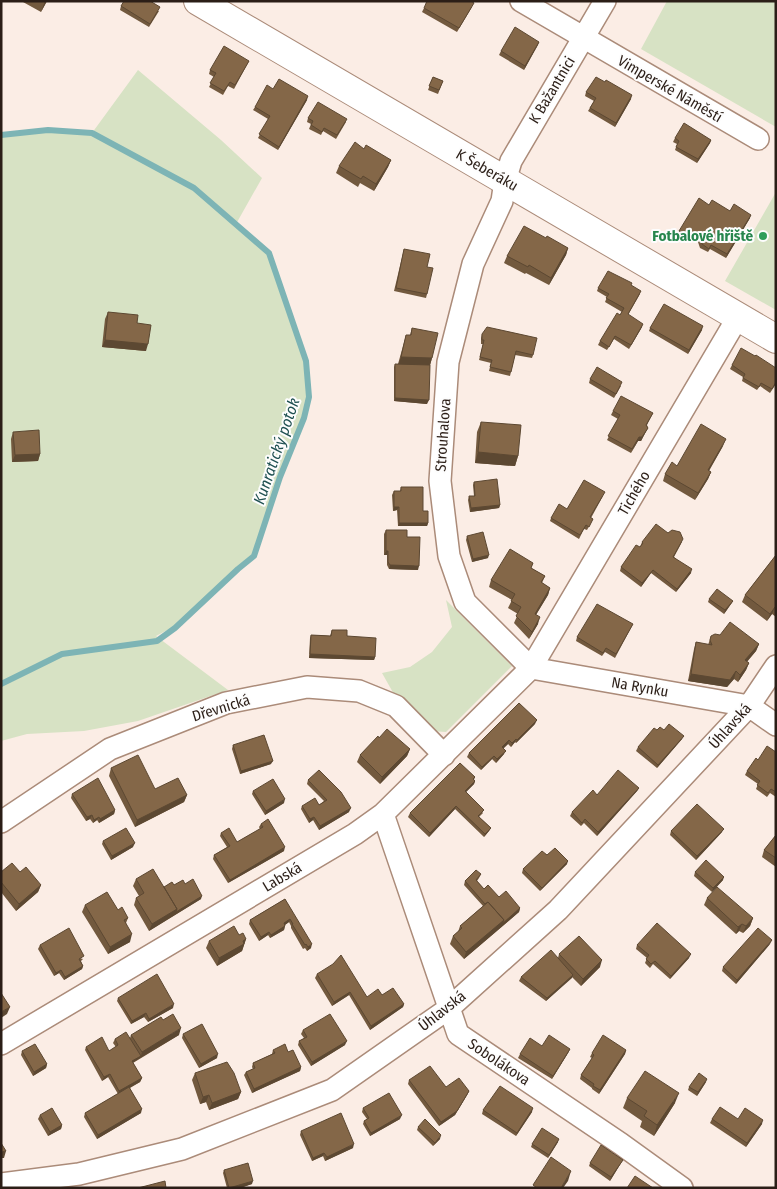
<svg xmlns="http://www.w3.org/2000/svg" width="777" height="1189" viewBox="0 0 777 1189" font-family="'Fira Sans Condensed',sans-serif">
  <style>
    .green { fill: #d7e2c4 }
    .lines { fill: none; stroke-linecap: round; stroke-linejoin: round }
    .stream { stroke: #7db4b5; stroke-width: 6 }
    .minor-casing { stroke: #ab8b79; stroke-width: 24 }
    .tertiary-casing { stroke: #ab8b79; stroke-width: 30 }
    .minor { stroke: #fff; stroke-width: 21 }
    .tertiary { stroke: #fff; stroke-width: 28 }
    .wall { fill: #72593e }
    .shaded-wall { fill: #5c4832 }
    .building { fill: #846748; stroke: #5c4832 }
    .leisure-dot { fill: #2e9e5b; stroke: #fdfdfd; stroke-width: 2 }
    .labels { text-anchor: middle; stroke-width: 4; stroke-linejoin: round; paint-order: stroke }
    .street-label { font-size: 15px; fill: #2b1e17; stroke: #fdfdfd }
    .leisure-label { font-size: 15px; font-weight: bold; fill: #27864d; stroke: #fdfdfd; text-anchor: end }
    .water-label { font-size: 16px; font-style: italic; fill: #205152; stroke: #fdfdfd }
  </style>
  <rect width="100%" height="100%" fill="#fbede5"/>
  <path class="green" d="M667,1h109v126l-135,-78z
    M138,70l83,70 41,38 -26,46 29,25 23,58 18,54 3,36 -55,159 -75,68 -23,12 72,54 -90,31 -54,10 -57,3 -26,7v-606l47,-5 44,3z
    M776,192v118l-51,-29z
    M446,600l66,66 -66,66 -16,-1 -35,-35 -13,-23 28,-6 22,-15 20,-25z"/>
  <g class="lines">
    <path class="stream" d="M1,135l47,-5 44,3 102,55 75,65 37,108 3,36 -5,21 -24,59 -26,79 -16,13 -63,59 -18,13 -95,13 -61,30"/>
    <defs>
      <path id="minor" d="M521,1l237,138
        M531,668l-66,-66 -16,-46 -9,-75 8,-119 25,-98 29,-63 3,-20 6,-20 94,-160
        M531,668l218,38 27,19
        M383,814l75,220 163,110 61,44
        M1,822l109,-73 116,-46 81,-16 52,4 37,15 48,49
        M1,1044l354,-210 28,-20 148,-146 207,-351
        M1,1184l78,-10 103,-25 150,-59 116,-81 110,-99 191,-204 27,-40"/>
      <path id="tertiary" d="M198,1l578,338"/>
    </defs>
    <use href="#minor" class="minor-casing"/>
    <use href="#tertiary" class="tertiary-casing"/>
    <use href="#minor" class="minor"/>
    <use href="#tertiary" class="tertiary"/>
  </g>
  <path class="wall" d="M24,1h23l-6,11 -18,-10z
    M121,6l38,5 -10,16 -29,-17z
    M472,7l-15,25 -35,-20 2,-4z
    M539,42l-15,28 -25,-15 2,-4z
    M249,61l-15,28 -6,-3 -5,9 -14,-8 5,-10 -5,-3 1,-4z
    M433,77l10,4 -5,13 -10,-4z
    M273,89l34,11 -29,50 -20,-12 10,-19 -15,-9 2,-3z
    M586,92l45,7 -16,28 -27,-16 6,-10 -9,-5z
    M308,118l38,4 -10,17 -13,-8 -2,4 -12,-6 2,-5 -4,-2z
    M675,138l36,2 -1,3 -13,20 -22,-13 2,-6 -4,-2z
    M364,149l27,11 -3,7 -14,24 -14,-8 -2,4 -22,-14 3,-7z
    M709,205l21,6 20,7 -24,40 -16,-9 -2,3 -8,-4 -2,-6 -7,-5 -2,4 -11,-7 1,-3z
    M546,238l22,10 -2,7 -17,30 -23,-12 -1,1 -21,-11 3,-7z
    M404,249l23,18v27l-1,4 -32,-7z
    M631,285l9,9 -12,21 14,12 -13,22 -15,-10 -7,11 -9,-5 2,-4 22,-29 -17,-10 2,-5 -10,-6 1,-3z
    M108,312l29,11 9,28 -44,-4 3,-28z
    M412,328l20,30 -2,7 -3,39 -33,-3v-34l1,-3h3l5,-18 3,-11h4z
    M650,328l52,2 -14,24 -39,-23z
    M482,334l51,21 -1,3 -17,-3 -5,21 -21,-5 2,-8 -12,-3 4,-16h-2v-6z
    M732,365l44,3v16l-6,9 -10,-7 -3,4 -15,-9 1,-4 -13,-8z
    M590,379l31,7 -7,12 -25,-15z
    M613,411l40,2 -6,12 1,3 -2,3 -5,10h-3l-7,12 -24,-13 11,-21 -7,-4z
    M481,422l37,34 -3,10 -40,-3 2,-31z
    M13,432l27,22 -2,7 -26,1 -1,-23z
    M723,446l-14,25 2,1 -3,7 -13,21 -32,-19 2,-7 12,-8z
    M474,482l26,23 -1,3 -29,4 -2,-12 1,-4h5l-1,-11z
    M401,487l22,24 5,12 -1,3h-29l-1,-16 -4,1 -1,-16 2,-4h6z
    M603,496l-12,22 2,1 -6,11 -3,-1 -5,10 -29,-18 1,-3 16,-9z
    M386,530l32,40 -29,-1 -2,-4v-10h-3v-21z
    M668,533l14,9 -8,15 17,16 -15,19 -25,-19 -10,14 -21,-16 1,-4 19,-20 2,-5z
    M467,536l21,22 -16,4 -6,-22z
    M776,555v62l-4,-3 -5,7 -25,-19 3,-7z
    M533,563l-2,5 14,8 -3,7 8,5 -2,7 -12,20 2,9 -9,15 -15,-16 4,-9 -10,-6 4,-8 -23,-13 2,-7z
    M709,599l24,2 -2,3 -7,10 -16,-12z
    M633,624l-18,34 -10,-6 -3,4 -26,-15 1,-4z
    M332,630l15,6 28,21 -1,3 -65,-2 1,-20 1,-3 19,1z
    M711,636l48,8 -3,7 -9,11 2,1 -3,7 -8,12 -4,-3 -7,8 -39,-6 6,-32 2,-7 12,3z
    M535,724l-19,19 -1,-1 -4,5 -3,-3 -5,4 1,6 -8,9 -4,-4 -11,11 -14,-13 2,-4z
    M664,730l18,9 -25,29 -21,-17 2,-4z
    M379,738l31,11 -3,7 -27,28 -23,-22 3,-7z
    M233,745l38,19 -31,10 -8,-25z
    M776,752v45l-6,-4 -3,4 -11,-8 2,-5 -13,-9 2,-4 11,-11z
    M111,768l44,21 32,6 -3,7 -49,25 -26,-51z
    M475,777l-1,3 1,1 -1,3 -8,8 17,21 -4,4 12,11 -2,3 -5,6 -29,-28 -26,28 -21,-20 2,-4z
    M308,780l41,32 -30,18 -6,-10 -4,3 -8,-14 1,-3 17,-1 5,-4 -17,-17z
    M639,788l-2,3 -40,45 -13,-13 -3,3 -11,-10 2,-4 25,-17z
    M253,791l31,12 -19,12 -13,-21z
    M72,794l43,16 -1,4 -15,9 -2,-3 -4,3 -3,-4 -4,2 -15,-23z
    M261,824l23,27 -56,32 -15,-24 1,-4 13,-8 -7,-11 1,-3 16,9 23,-13 -1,-2z
    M671,831l51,1 -26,28 -26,-25z
    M776,835v32l-14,-10 2,-7z
    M103,841l30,6 -22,13 -9,-16z
    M547,855l20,9 -27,27 -18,-18 1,-4z
    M1,872h19l21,13 -3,7 -22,19 -15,-19z
    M695,872l28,8 -11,12 -18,-16z
    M481,874l-2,4 -2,3 7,8 36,19 -1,4 -55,47 -14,-15 3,-8 5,-4 2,-6 23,-20 -19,-21 1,-4z
    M136,879l28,8 10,-2 11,-1 16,15 -52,32 -15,-26 2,-7 3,-2 -6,-10z
    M707,898l46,20 -3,8 -7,7 -4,-2 -3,3 -32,-29z
    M285,899l26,49 -4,3 -2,-3 -2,1 -12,-21v-2l-2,-4 -4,3 -1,5 -14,8 -2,-3 -9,6 -10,-17 1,-4z
    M85,905l33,5 10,8 -2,5 4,19 -22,12 -26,-42z
    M239,935l7,4 -4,12 -25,15 -11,-18 3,-7z
    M770,944l-34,40 -14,-13 1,-4z
    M40,945l43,14 -2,2 2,5 -1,3 -18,11 -5,-7 -5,3 -16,-27z
    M637,945l52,13 -19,21 -17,-15 -3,4 -5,-5 2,-5 -11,-9z
    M559,954l41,13 -19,19 -9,-9 -26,24 -27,-20 2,-4 37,-19z
    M317,974l50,23 37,7 -1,3 -33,23 -21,-35 -17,11 -17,-28z
    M118,998l55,10 -25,14 -4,-5 -13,7 -14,-23z
    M303,1030l42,15 -34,21 -13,-21 1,-4 5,-3 -3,-4z
    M183,1034l34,24 -18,10 -17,-30z
    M131,1035h48l-46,28 9,15 -2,4 -10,6 11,25 -44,26 -13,-22 1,-4 33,-19 -10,-17 -6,4 -17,-31 1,-3 23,4 7,-4 -3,-4 2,-4 15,-1z
    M542,1046l28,3 -2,4 -16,26 -34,-21 2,-4z
    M273,1050l15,2 13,15 -1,4 -48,22 -8,-18 2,-3 7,-3 -1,-2 1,-4 19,-9z
    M626,1050l-1,4 -26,40 -7,-5v-1l-12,-9 1,-4 11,-17 -2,-1 2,-4z
    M22,1051l25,13 -1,4 -13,8 -12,-21z
    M195,1073l46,19 -3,7 -29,11 -3,-8 -6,2 -8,-24z
    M409,1080l37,7 23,4 -2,4 -12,20 -16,11 -31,-42z
    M706,1082l-9,14 -9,-6 1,-3z
    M627,1098l48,5 -21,33 -14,-9 2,-6 -19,-13z
    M363,1108l37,11 -30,17 -7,-12 1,-3 3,-2 -5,-7z
    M483,1110l49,2 -16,24 -34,-22z
    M40,1115l22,10 -1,4 -13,7 -10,-17z
    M712,1119h26l24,5 -16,23 -36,-24z
    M418,1127l22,12 -7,7 -16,-16z
    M301,1131l52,17 -28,13 -2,-5 -11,5 -12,-26z
    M558,1142l-10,16 -17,-11 1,-3z
    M623,1160l-2,3 -11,18 -21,-15 1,-3z
    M224,1170l28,14 -12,4h-13l-4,-15z"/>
  <path class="shaded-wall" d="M45,1h2l-6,11z
    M539,42l-1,3 -14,25 1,-4z
    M632,95l-1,4 -16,28 1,-4z
    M308,96l-1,4 -29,50 1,-3z
    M711,140l-1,3 -13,20 1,-4z
    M391,160l-3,7 -14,24 2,-7z
    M751,215l-1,3 -24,40 1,-4z
    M568,248l-2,7 -17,30 2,-7z
    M643,324l-1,3 -13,22 2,-4z
    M703,326l-1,4 -14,24 1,-4z
    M105,340l43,4 -2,7 -44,-4z
    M401,357l31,1 -3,11 -32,-1z
    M395,398l34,2 -2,4 -33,-3z
    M648,428l-7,13h-3l-7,12 8,-16z
    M726,439l-3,7 -18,31 3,-7z
    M478,452l40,4 -3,10 -40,-3z
    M40,454l-2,7 -26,1 3,-7z
    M711,472l-3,7 -13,21 3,-7z
    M500,505l-1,3 -29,4 1,-4z
    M394,507h5l-2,3 -4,1z
    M399,523h29l-1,3h-29z
    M386,551h2l-1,4h-3z
    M489,555l-1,3 -16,4 1,-3z
    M390,565l29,1 -1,4 -29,-1z
    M692,569l-1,4 -15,19 1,-3z
    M653,570l-2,3 -10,14 1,-4z
    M550,588l-2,7 -16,26 3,-7z
    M733,601l-2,3 -7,10 1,-4z
    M775,607l-3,7 -5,7 3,-7z
    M540,617l-2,7 -9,15 3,-7z
    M759,644l-3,7 -14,16 3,-7z
    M310,654l65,3 -1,3 -65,-2z
    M749,663l-3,7 -8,12 2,-7z
    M736,671l-2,8 -7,8 -39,-6 3,-7z
    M537,720l-2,4 -19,19 1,-3z
    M684,736l-2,3 -25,29 1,-3z
    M516,739l-1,3 -4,5 1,-4z
    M509,740l-1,4 -7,7 1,-4z
    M410,749l-3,7 -27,28 2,-7z
    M506,751l-2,3 -8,9 1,-4z
    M494,756l-2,3 -11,11 1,-3z
    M273,761l-2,3 -31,10 1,-3z
    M475,781l-1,3 -11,11 2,-4z
    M639,788l-2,3 -40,45 1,-4z
    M187,795l-3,7 -49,25 2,-7z
    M285,799l-1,4 -19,12 1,-4z
    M456,806l-1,3 -26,28 1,-4z
    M351,808l-2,4 -30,18 1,-4z
    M115,810l-1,4 -15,9 1,-4z
    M92,815l-2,4 -4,2 1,-4z
    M99,817l-2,3 -4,3 1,-3z
    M314,817l-1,3 -4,3 1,-4z
    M491,828l-2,3 -5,6 1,-3z
    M724,829l-2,3 -26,28 1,-4z
    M135,843l-2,4 -22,13 1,-4z
    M285,847l-1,4 -56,32 2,-3z
    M568,861l-1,3 -27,27 2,-3z
    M724,877l-1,3 -11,12 1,-4z
    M41,885l-3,7 -22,19 3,-7z
    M202,896l-1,3 -52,32 3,-7 25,-15z
    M520,908l-1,4 -55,47 2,-7 38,-32z
    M753,918l-3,8 -7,7 3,-7z
    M290,919l-1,3 -7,5 2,-4z
    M742,924l-3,7 -3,3 2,-7z
    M285,926l-1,4 -14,8 1,-3z
    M269,932l-1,3 -9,6 2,-4z
    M132,934l-2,8 -22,12 2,-7z
    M246,939l-4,12 -25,15 2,-8z
    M772,940l-2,4 -34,40 1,-4z
    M312,944l-1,4 -4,3 1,-4z
    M691,954l-2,4 -19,21 1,-3z
    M602,960l-2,7 -19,19 2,-7z
    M83,966l-1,3 -18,11 1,-3z
    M61,970l-2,3 -5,3 2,-3z
    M573,975l-1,3 -26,23 1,-3z
    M350,992l-1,3 -17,11 2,-4z
    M174,1004l-1,4 -25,14 1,-3z
    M404,1004l-1,3 -33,23 1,-4z
    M10,1007l-3,7 -6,4v-6z
    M146,1013l-2,4 -13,7 1,-3z
    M181,1028l-2,7 -49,29 2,-3 9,-5 1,-4z
    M347,1041l-2,4 -34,21 1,-4z
    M570,1049l-2,4 -16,26 1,-3z
    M626,1050l-1,4 -26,40 1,-4z
    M218,1054l-1,4 -18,10 2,-4z
    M47,1064l-1,4 -13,8 1,-4z
    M301,1067l-1,4 -48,22 2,-4z
    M110,1074l-2,3 -6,4 2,-4z
    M142,1078l-2,4 -22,12 1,-3z
    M707,1079l-1,3 -9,14 1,-4z
    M469,1091l-2,4 -12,20 -16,11 2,-4z
    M241,1092l-3,7 -29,11 3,-7z
    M679,1093l-4,10 -21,33 3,-11z
    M209,1095l-3,7 -6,2 3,-7z
    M533,1108l-1,4 -16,24 1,-3z
    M142,1109l-1,4 -44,26 1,-4z
    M402,1115l-2,4 -30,17 1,-3z
    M763,1120l-1,4 -16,23 1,-4z
    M62,1125l-1,4 -13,7 2,-4z
    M441,1135l-1,4 -7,7 2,-3z
    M559,1139l-1,3 -10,16 1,-3z
    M354,1144l-1,4 -28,13 2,-4z
    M6,1151l-2,7h-3v-6z
    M324,1153l-1,3 -11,5 1,-3z
    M623,1160l-2,3 -11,18 1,-4z
    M571,1171l-3,10 -5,7h-2z
    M253,1181l-1,3 -12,4h-11z"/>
  <path class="building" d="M124,1h26l10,6 -10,17 -29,-18z
    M427,1h44l3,2 -15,25 -35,-20z
    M515,27l24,15 -14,24 -24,-15z
    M224,46l25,15 -14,24 -5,-3 -6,9 -14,-8 6,-10 -6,-3z
    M433,77l10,4 -4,9 -10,-4z
    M596,77l9,5 1,-2 26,15 -16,28 -26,-15 6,-10 -10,-6z
    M279,79l29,17 -29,51 -20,-13 11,-18 -15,-9 12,-22 6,4z
    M318,102l29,17 -10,16 -13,-7 -2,4 -11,-7 2,-4 -5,-3z
    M684,123l27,17 -13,19 -22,-12 3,-6 -4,-3z
    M355,142l9,7 2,-4 25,15 -15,24 -13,-8 -2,3 -22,-13z
    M699,198l10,7 3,-5 18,11 4,-7 17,11 -24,39 -16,-9 -2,4 -7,-5 -2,-6 -7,-4 -3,4 -11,-7z
    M524,226l22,12 1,-2 21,12 -17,30 -22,-13 -1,2 -21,-11z
    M404,249l26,5 -3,13 6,1 -6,26 -31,-6z
    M608,271l24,12 -1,2 10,6 -13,23 15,10 -12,21 -16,-9 -6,11 -9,-6 17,-28 3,2 4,-7 -18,-10 3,-4 -11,-6z
    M664,304l39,22 -14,24 -39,-22z
    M108,312l30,3 -1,8 14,2 -3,19 -43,-4z
    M487,327l50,11 -4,17 -17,-4 -5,21 -21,-5 2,-7 -12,-3 4,-17h-2v-6z
    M412,328l26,5 -6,25 -31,-1 5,-22h5z
    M741,348l14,8 1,-1 20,13v14l-4,7 -11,-6 -2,4 -16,-9 2,-4 -13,-9z
    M395,364l35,1 -1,35 -34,-2z
    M597,367l25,15 -6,12 -26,-15z
    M621,396l32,17 -7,12 2,3 -6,9h-3l-7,12 -24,-13 12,-21 -7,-4z
    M481,422l40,3 -3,31 -40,-4z
    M701,424l25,15 -18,31 3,2 -13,21 -33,-19 7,-12 5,4z
    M39,430l1,24 -25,1 -2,-23z
    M497,479l3,26 -29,3 -2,-12h6l-1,-14z
    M584,480l21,12 -15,25 3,2 -4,8 -3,-2 -6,10 -29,-17 8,-14 8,5z
    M401,487h22v24h5v12h-29v-16h-5v-16h7z
    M656,524l12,9 4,-3 8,2 3,7 -10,18 19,12 -15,20 -24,-19 -11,13 -21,-16 15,-22 4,2 3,-4 -1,-1z
    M386,530h21v7h13l-1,29 -29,-1 -2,-3v-11h-2z
    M483,532l6,23 -16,4 -6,-23z
    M510,549l23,14 -2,5 14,8 -4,6 9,6 -15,26 5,3 -8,15 -16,-16 5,-9 -10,-6 4,-7 -24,-14z
    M776,555v53l-1,-1 -5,7 -25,-19z
    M717,589l16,12 -8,9 -16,-11z
    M597,604l36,20 -17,30 -10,-6 -3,5 -26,-16z
    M730,622l29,22 -14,16 4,3 -9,12 -4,-4 -6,9 -39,-6 5,-32 16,3 -2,-5 1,-4 4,-2 5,1z
    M332,630h15v6l29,2 -1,19 -65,-3 1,-19 20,1z
    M519,703l18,17 -20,20 -1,-1 -4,4 -3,-3 -7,7 4,4 -9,8 -3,-3 -12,11 -13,-14z
    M669,724l15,12 -26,29 -20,-18 16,-19 3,2 3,-3 4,3z
    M387,729l23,20 -28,28 -22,-22 18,-19 1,2z
    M264,735l9,26 -32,10 -8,-26z
    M767,746l9,6v40l-5,-3 -3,4 -11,-8 3,-4 -13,-10 9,-13 2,2z
    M138,755l17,34 23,-11 9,17 -50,25 -26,-52z
    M460,763l15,14 -2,2 2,2 -10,10 19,19 -6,6 13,12 -6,6 -29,-28 -26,27 -20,-20z
    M319,770l22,22 10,16 -31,18 -6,-9 -4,2 -8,-13 13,-8 4,7 8,-5 -19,-20z
    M618,770l21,18 -41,44 -13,-13 -3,4 -10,-11 21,-22 4,5z
    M98,778l17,32 -15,9 -1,-2 -5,3 -2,-5 -5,2 -15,-23z
    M273,779l12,20 -19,12 -13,-20z
    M697,804l27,25 -27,27 -26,-25z
    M268,819l17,28 -55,33 -16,-25 16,-9 -9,-13 8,-5 8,14 26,-15 -2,-3z
    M126,828l9,15 -23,13 -9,-15z
    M776,835v23l-12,-8z
    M555,848l13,13 -26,27 -19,-19 19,-18 5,4z
    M706,860l18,17 -11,11 -18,-16z
    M12,863l8,9 6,-5 15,18 -22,19 -18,-22v-10z
    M153,869l24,40 -25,15 -16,-26 8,-5 -8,-14z
    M476,870l5,4 -5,6 8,9 4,-4 11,12 7,-6 14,17 -18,16 2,-4 -16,-18 -3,2 -20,-23z
    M193,879l9,17 -26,16 1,-3 -13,-22 8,-5 2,3 9,-5 2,4z
    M717,887l36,31 -7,8 -4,-2 -4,3 -31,-29z
    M107,892l11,18 4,-3 6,11 -4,2 8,14 -22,13 -25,-42z
    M285,899l27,45 -4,3 -2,-3 -1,1 -13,-21h1l-3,-5 -6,4 1,3 -14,9 -2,-3 -8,5 -11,-17z
    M488,902l16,18 -38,32 -13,-16 9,-8 -2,-2z
    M657,923l34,31 -20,22 -16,-15 -4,3 -5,-5 3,-4 -12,-10z
    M234,926l5,9 4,-2 3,6 -3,2 1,3 -25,14 -10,-17z
    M69,928l15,28 -5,3 4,7 -18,11 -4,-7 -5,3 -16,-28z
    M758,928l14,12 -35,40 -14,-13z
    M579,936l23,24 -19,19 -24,-25z
    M551,950l22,25 -26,23 -26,-21z
    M341,955l26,42 11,-8 4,6 11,-7 11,16 -33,22 -21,-34 -16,10 -17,-28 16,-10z
    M157,974l17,30 -25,15 -3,-6 -14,8 -14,-23z
    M1,993l9,14 -9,5z
    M173,1014l8,14 -39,24 -11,-17 30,-18 2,3z
    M330,1014l17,27 -35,21 -13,-21 8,-4 -4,-7z
    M202,1024l16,30 -17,10 -18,-30z
    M126,1032l15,24 -9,5 10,17 -23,13 -9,-17 -6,3 -18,-30 16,-10 7,14 9,-6 -3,-6z
    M549,1035l21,14 -17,27 -33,-22 10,-16 12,8z
    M603,1035l23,15 -26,40 -7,-4 1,-2 -13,-9 13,-20 -2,-2z
    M35,1044l12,20 -13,8 -12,-21z
    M285,1044l3,8 5,-2 8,17 -47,22 -8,-17 9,-4 -2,-5 22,-10 -2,-3z
    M227,1062l7,11 7,19 -29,11 -3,-8 -6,2 -8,-24z
    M430,1066l16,21 13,-9 10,13 -12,20 -16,11 -32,-42z
    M645,1071l34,22 -22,32 -13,-9 3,-5 -20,-13z
    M699,1073l8,6 -9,13 -9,-5z
    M500,1086l33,22 -16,25 -34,-23z
    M129,1087l13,22 -44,26 -13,-22z
    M389,1093l13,22 -31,18 -7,-12 5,-3 -6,-10z
    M720,1107l18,12 7,-11 18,12 -16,23 -35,-24z
    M52,1108l10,17 -12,7 -10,-17z
    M341,1113l13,31 -27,13 -3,-4 -11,5 -12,-27z
    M425,1119l16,16 -6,8 -17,-16z
    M542,1128l17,11 -10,16 -17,-11z
    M1,1143l5,8 -5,1z
    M601,1145l22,15 -12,17 -21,-14z
    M551,1157l20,14 -10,17h-24l-4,-3z
    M248,1163l5,18 -24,7 -5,-18z
    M635,1176l18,12h-26z
    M165,1181l1,7h-28z"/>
  <circle class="leisure-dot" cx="763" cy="236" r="5"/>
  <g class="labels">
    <g class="street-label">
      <text transform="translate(670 89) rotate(30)" y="5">Vimperské Náměstí</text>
      <text transform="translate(552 90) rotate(-59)" y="5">K Bažantnici</text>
      <text transform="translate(487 170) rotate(30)" y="5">K Šeberáku</text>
      <text transform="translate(443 435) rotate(-86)" y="5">Strouhalova</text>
      <text transform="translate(634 493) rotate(-60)" y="5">Tichého</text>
      <text transform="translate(640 687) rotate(10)" y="5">Na Rynku</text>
      <text transform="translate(221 708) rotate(-17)" y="5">Dřevnická</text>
      <text transform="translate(730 726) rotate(-48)" y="5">Úhlavská</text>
      <text transform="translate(282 877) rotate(-31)" y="5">Labská</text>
      <text transform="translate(442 1011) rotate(-38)" y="5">Úhlavská</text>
      <text transform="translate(499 1062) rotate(34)" y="5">Sobolákova</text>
    </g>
    <g class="leisure-label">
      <text x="753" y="241">Fotbalové hřiště</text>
    </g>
    <g class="water-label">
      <text transform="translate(276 451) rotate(-71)" y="6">Kunratický potok</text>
    </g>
  </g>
  <rect width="777" height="1189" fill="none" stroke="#2b1e17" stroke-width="5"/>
</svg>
